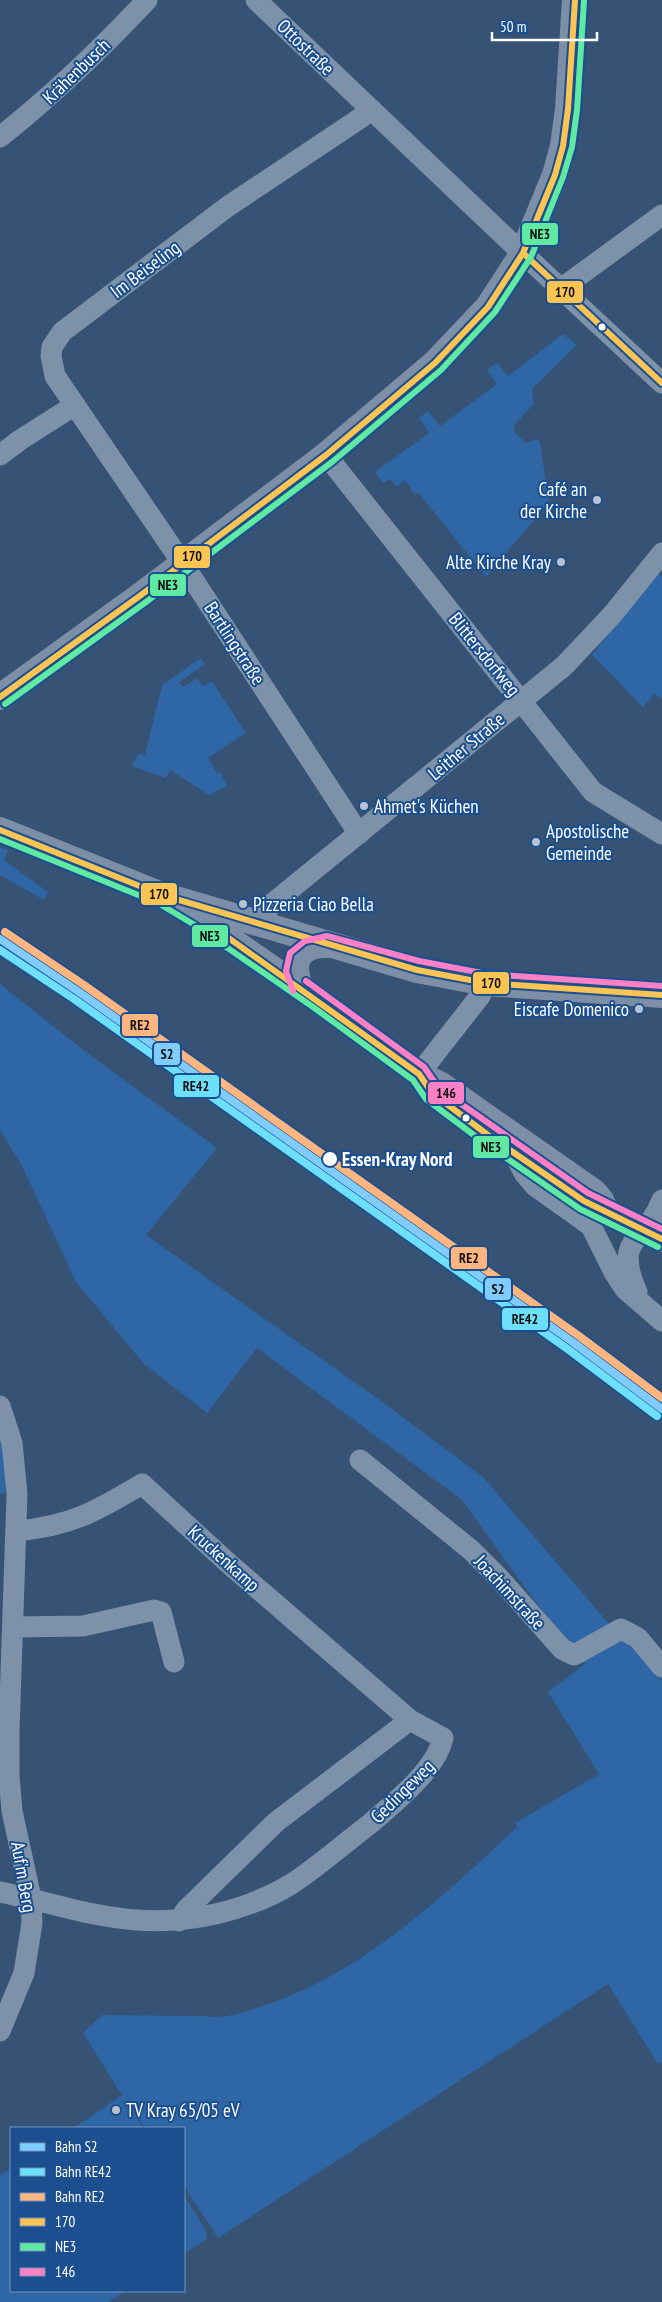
<svg xmlns="http://www.w3.org/2000/svg" width="662" height="2302" viewBox="0 0 662 2302" font-family="'PT Sans Narrow',sans-serif">
  <style>
    .green { fill: #2f66a5 }
    .lines { fill: none; stroke-linecap: round; stroke-linejoin: round }
    .minor { stroke: #7d92a8; stroke-width: 21 }
    .major { stroke: #7d8ea7; stroke-width: 26 }
    .bus-1-casing { stroke: #1b4f8f; stroke-width: 10 }
    .bus-2-casing { stroke: #1b4f8f; stroke-width: 10 }
    .bus-3-casing { stroke: #1b4f8f; stroke-width: 10 }
    .bus-1 { stroke: #fcc553; stroke-width: 6 }
    .bus-2 { stroke: #60e9a3; stroke-width: 6 }
    .bus-3 { stroke: #ff80c5; stroke-width: 6 }
    .rail-1-casing { stroke: #1b4f8f; stroke-width: 11 }
    .rail-2-casing { stroke: #1b4f8f; stroke-width: 11 }
    .rail-3-casing { stroke: #1b4f8f; stroke-width: 11 }
    .rail-1 { stroke: #80ccff; stroke-width: 8 }
    .rail-2 { stroke: #6ddff8; stroke-width: 8 }
    .rail-3 { stroke: #ffb580; stroke-width: 8 }
    .bus-dot { fill: #fff; stroke: #1b4f8f; stroke-width: 2 }
    .poi-dot { fill: #b9c2ce; stroke: #1b4f8f; stroke-width: 2 }
    .labels { text-anchor: middle; stroke-width: 4; stroke-linejoin: round; paint-order: stroke }
    .street-label { font-size: 19px; fill: #fff; stroke: #1b4f8f }
    .poi-label { font-size: 19px; fill: #fff; stroke: #1b4f8f; text-anchor: start }
    .stop-label { font-size: 19px; font-weight: bold; fill: #fff; stroke: #1b4f8f; text-anchor: start }
    .line-badge { stroke: #1b4f8f; stroke-width: 2 }
    .pale-badge-label { font-size: 14px; text-anchor: middle; font-weight: bold; fill: #111 }
  </style>
  <rect width="100%" height="100%" fill="#365274"/>
  <path class="green" d="M563,334l14,11 -45,44 2,15 -20,21 1,8 11,10 11,-4 3,4 9,59 -63,75 -68,-85 -3,3 -10,-15 -8,7 -7,-8 -7,4 -8,-11 54,-39 -10,-15 9,-7 12,15 57,-42 -10,-14 10,-7 11,13z
    M657,573l5,3v123l-8,-5 -11,13 -51,-52z
    M201,658l4,6 -26,18 4,5 14,-9 6,8 9,-5 34,52 -38,25 9,15 3,-1 7,14 -18,9 -39,-25 -4,8 -34,-12 6,-12 7,1 17,-70z
    M0,847l8,3 -4,10 44,32 -4,8 -44,-25z
    M0,984l82,65 135,99 -71,87 228,161 109,81 127,148 26,21 26,35v381l-4,2 -50,-80 -390,254 -34,-52v-58h-39l-13,-19 11,19h-69l48,-33 -39,-62 19,-18c31,0 61,1 92,1 12,0 26,2 38,-1 115,-27 201,-109 285,-188l-2,-4 84,-49 -51,-82 37,-28 -54,-68 -69,-96 -205,-152 -50,65 -63,-49 -68,-82 -54,-116 -22,-36z
    M0,1436l5,22 1,35 -6,1z
    M11,2168v123h115l-18,11h-108v-127z
    M184,2195l22,36 1,8 -23,15z"/>
  <g class="lines">
    <path class="minor" d="M256,0l245,233 161,150
      M0,137c53,-42 101,-88 147,-137
      M562,288l100,-73
      M0,455l20,-15 55,-35
      M326,455l267,337 69,42
      M359,834l-176,-270 -128,-188 -4,-20 1,-9 10,-15 165,-125 135,-90 9,-8
      M256,924l16,-20 292,-238 48,-51 50,-62
      M419,1074l61,-78 6,-13
      M513,1152l11,21 11,13 56,40 23,46 11,17 37,32
      M637,1292c-25,-57 9,-49 25,-92
      M0,1406l12,37 5,51 -8,238v43l3,36 19,87 1,25 -8,50 -24,58
      M360,1460l111,90 29,29 62,70 12,6 47,-26 17,9 24,29
      M13,1627l70,-1 71,-16 7,2 13,50
      M0,1892c45,9 91,25 137,28 52,4 111,-9 156,-37 27,-18 52,-40 78,-60 24,-21 65,-53 72,-85l-33,-18 -183,-158 -85,-78c-47,28 -71,42 -126,47
      M179,1921l7,-11 90,-88 134,-102"/>
    <path class="major" d="M0,697l141,-102 185,-140 109,-92 53,-56 35,-54 32,-78 8,-29 5,-37 7,-109
      M0,830l162,65 255,75 69,13 176,12
      M193,914l125,86 101,74 22,11 153,107 7,8 5,12
      M301,988c-11,-25 -4,-43 26,-43
      M591,1205l71,34"/>
    <defs>
      <path id="bus-1" d="M523,253l139,130
        M0,697l141,-102 185,-140 109,-92 53,-56 35,-54 32,-78 8,-29 5,-37 7,-109
        M0,830l162,65 255,75 69,13 176,12
        M216,929l203,145 13,19 56,42 96,66 78,38"/>
      <path id="bus-2" d="M5,704l141,-102 186,-140 109,-92 54,-58 36,-55 32,-80 9,-30 5,-37 7,-109
        M0,839l158,64 35,21 120,83 100,73 13,19 57,43 97,67 78,38"/>
      <path id="bus-3" d="M306,981l118,86 14,20 9,7 141,99 74,36
        M293,991l-7,-20 4,-18 15,-12 22,-5 92,25 68,13 175,12"/>
    </defs>
    <use href="#bus-1" class="bus-1-casing"/>
    <use href="#bus-2" class="bus-2-casing"/>
    <use href="#bus-3" class="bus-3-casing"/>
    <use href="#bus-1" class="bus-1"/>
    <use href="#bus-2" class="bus-2"/>
    <use href="#bus-3" class="bus-3"/>
    <defs>
      <path id="rail-1" d="M0,939l79,53 495,351 88,66"/>
      <path id="rail-2" d="M0,950l74,49 495,351 88,66"/>
      <path id="rail-3" d="M5,932l79,53 495,351 83,62"/>
    </defs>
    <use href="#rail-1" class="rail-1-casing"/>
    <use href="#rail-2" class="rail-2-casing"/>
    <use href="#rail-3" class="rail-3-casing"/>
    <use href="#rail-1" class="rail-1"/>
    <use href="#rail-2" class="rail-2"/>
    <use href="#rail-3" class="rail-3"/>
  </g>
  <g class="bus-dot">
    <circle cx="602" cy="327" r="4.5"/>
    <circle cx="466" cy="1118" r="4.5"/>
    <circle cx="330" cy="1159" r="8"/>
  </g>
  <g class="poi-dot">
    <circle cx="597" cy="500" r="5"/>
    <circle cx="561" cy="562" r="5"/>
    <circle cx="364" cy="806" r="5"/>
    <circle cx="536" cy="842" r="5"/>
    <circle cx="243" cy="904" r="5"/>
    <circle cx="639" cy="1009" r="5"/>
    <circle cx="116" cy="2110" r="5"/>
  </g>
  <g class="labels">
    <g class="street-label">
      <text transform="translate(306 47) rotate(44)" y="7">Ottostraße</text>
      <text transform="translate(76 71) rotate(-44)" y="7">Krähenbusch</text>
      <text transform="translate(145 269) rotate(-37)" y="7">Im Beiseling</text>
      <text transform="translate(235 643) rotate(57)" y="7">Bartlingstraße</text>
      <text transform="translate(485 654) rotate(51)" y="7">Blittersdorfweg</text>
      <text transform="translate(466 746) rotate(-40)" y="7">Leither Straße</text>
      <text transform="translate(224 1558) rotate(42)" y="7">Kruckenkamp</text>
      <text transform="translate(510 1592) rotate(47)" y="7">Joachimstraße</text>
      <text transform="translate(402 1791) rotate(-45)" y="7">Gedingeweg</text>
      <text transform="translate(24 1877) rotate(80)" y="7">Auf'm Berg</text>
    </g>
    <g class="poi-label">
      <text x="587" y="496" text-anchor="end">Café an<tspan x="587" dy="22">der Kirche</tspan></text>
      <text x="551" y="569" text-anchor="end">Alte Kirche Kray</text>
      <text x="374" y="813">Ahmet's Küchen</text>
      <text x="546" y="838">Apostolische<tspan x="546" dy="22">Gemeinde</tspan></text>
      <text x="253" y="911">Pizzeria Ciao Bella</text>
      <text x="629" y="1016" text-anchor="end">Eiscafe Domenico</text>
      <text x="126" y="2117">TV Kray 65/05 eV</text>
    </g>
    <g class="stop-label">
      <text x="342" y="1166">Essen-Kray Nord</text>
    </g>
  </g>
  <g class="line-badge">
    <rect x="521" y="222" width="38" height="24" rx="5" fill="#60e9a3"/>
    <rect x="546" y="280" width="38" height="24" rx="5" fill="#fcc553"/>
    <rect x="173" y="545" width="38" height="24" rx="5" fill="#fcc553"/>
    <rect x="149" y="573" width="38" height="24" rx="5" fill="#60e9a3"/>
    <rect x="140" y="882" width="38" height="24" rx="5" fill="#fcc553"/>
    <rect x="191" y="924" width="38" height="24" rx="5" fill="#60e9a3"/>
    <rect x="472" y="971" width="38" height="24" rx="5" fill="#fcc553"/>
    <rect x="121" y="1013" width="38" height="24" rx="5" fill="#ffb580"/>
    <rect x="153" y="1042" width="28" height="24" rx="5" fill="#80ccff"/>
    <rect x="173" y="1074" width="47" height="24" rx="5" fill="#6ddff8"/>
    <rect x="427" y="1081" width="38" height="24" rx="5" fill="#ff80c5"/>
    <rect x="472" y="1135" width="38" height="24" rx="5" fill="#60e9a3"/>
    <rect x="450" y="1246" width="38" height="24" rx="5" fill="#ffb580"/>
    <rect x="484" y="1277" width="28" height="24" rx="5" fill="#80ccff"/>
    <rect x="501" y="1307" width="48" height="24" rx="5" fill="#6ddff8"/>
  </g>
  <g class="pale-badge-label">
    <text x="540" y="239">NE3</text>
    <text x="565" y="297">170</text>
    <text x="192" y="561">170</text>
    <text x="168" y="590">NE3</text>
    <text x="159" y="899">170</text>
    <text x="210" y="941">NE3</text>
    <text x="491" y="988">170</text>
    <text x="140" y="1030">RE2</text>
    <text x="167" y="1059">S2</text>
    <text x="196" y="1091">RE42</text>
    <text x="446" y="1098">146</text>
    <text x="491" y="1152">NE3</text>
    <text x="469" y="1263">RE2</text>
    <text x="498" y="1294">S2</text>
    <text x="525" y="1324">RE42</text>
  </g>
  <rect x="10" y="2127" width="175" height="165" fill="#1b4f8f" stroke="#7695bc"/>
  <rect x="20" y="2143" width="25" height="8" fill="#80ccff" stroke="#7695bc"/>
  <text x="55" y="2152" font-size="15" fill="#ffffff">Bahn S2</text>
  <rect x="20" y="2168" width="25" height="8" fill="#6ddff8" stroke="#7695bc"/>
  <text x="55" y="2177" font-size="15" fill="#ffffff">Bahn RE42</text>
  <rect x="20" y="2193" width="25" height="8" fill="#ffb580" stroke="#7695bc"/>
  <text x="55" y="2202" font-size="15" fill="#ffffff">Bahn RE2</text>
  <rect x="20" y="2218" width="25" height="8" fill="#fcc553" stroke="#7695bc"/>
  <text x="55" y="2227" font-size="15" fill="#ffffff">170</text>
  <rect x="20" y="2243" width="25" height="8" fill="#60e9a3" stroke="#7695bc"/>
  <text x="55" y="2252" font-size="15" fill="#ffffff">NE3</text>
  <rect x="20" y="2268" width="25" height="8" fill="#ff80c5" stroke="#7695bc"/>
  <text x="55" y="2277" font-size="15" fill="#ffffff">146</text>
  <path d="M492 32v8h105v-8" fill="none" stroke="#ffffff" stroke-width="2.5"/>
  <text x="500" y="32" font-size="15" fill="#ffffff" stroke="#1b4f8f" stroke-width="4" paint-order="stroke">50 m</text>
</svg>
